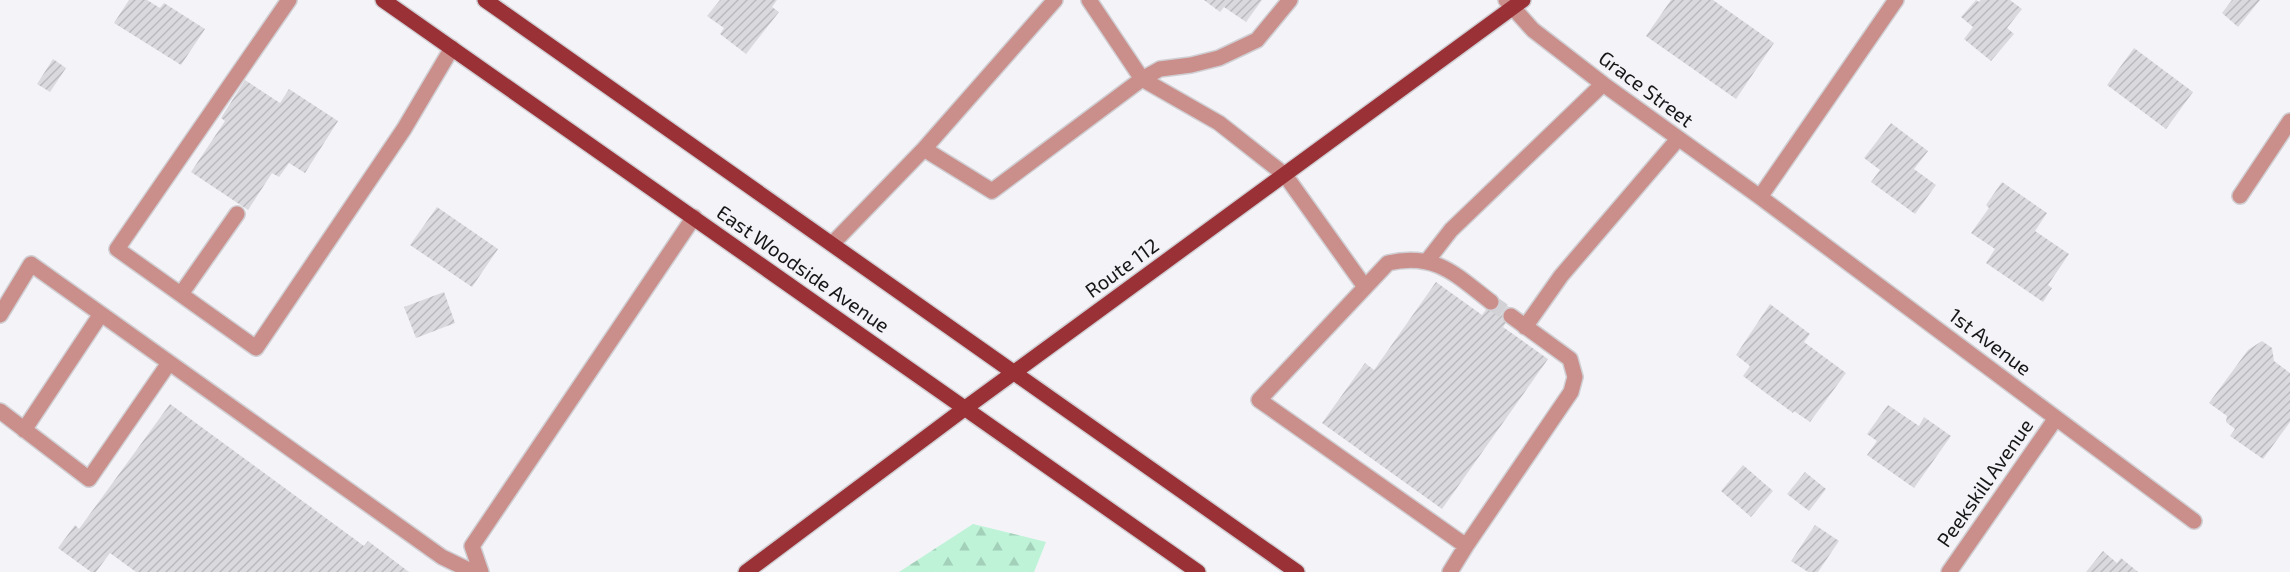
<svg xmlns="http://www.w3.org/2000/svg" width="2290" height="572" viewBox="0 0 2290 572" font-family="'Exo 2',sans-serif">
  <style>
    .forest { fill: url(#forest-firs) }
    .building { fill: url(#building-hatch) }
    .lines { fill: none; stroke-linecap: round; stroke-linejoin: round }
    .minor-tunnel { stroke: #d2d2d6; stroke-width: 15; stroke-dasharray: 15 8; stroke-linecap: butt }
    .minor-casing { stroke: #d0d0d4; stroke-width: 18 }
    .major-casing { stroke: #d0d0d4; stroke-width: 18 }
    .minor { stroke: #ca8e8b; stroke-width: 15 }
    .major { stroke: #9a3137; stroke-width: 15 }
    .labels { text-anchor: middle; stroke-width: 4.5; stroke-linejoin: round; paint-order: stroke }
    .street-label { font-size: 20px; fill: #161617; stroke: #f3f3f8 }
  </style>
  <defs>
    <pattern id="forest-firs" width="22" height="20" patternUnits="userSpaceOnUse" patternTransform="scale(1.5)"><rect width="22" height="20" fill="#bef3d8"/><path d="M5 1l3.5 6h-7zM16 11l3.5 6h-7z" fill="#a3d0b9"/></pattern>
    <pattern id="building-hatch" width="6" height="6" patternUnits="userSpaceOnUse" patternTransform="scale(1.5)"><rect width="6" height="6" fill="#d9d9de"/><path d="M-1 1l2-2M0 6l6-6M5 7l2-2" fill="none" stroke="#bababe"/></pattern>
  </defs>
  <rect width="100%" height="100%" fill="#f3f3f8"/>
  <path class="forest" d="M973,524l73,18 -12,30h-135z"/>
  <path class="building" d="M129,0h18l13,8 4,-5 41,26 -24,36 -67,-42z
    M720,0h57l-5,7 7,5 -33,42 -26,-20 4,-6 -17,-12z
    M1204,0h58l-16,22 -22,-15 -4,5z
    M1671,0h42l61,43 -38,56 -90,-63z
    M1976,0l3,2 2,-2h29l12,9 -15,19 7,6 -23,27 -27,-22 9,-12 -12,-10z
    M2232,0h28l-22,27 -16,-14z
    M2134,48l59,44 -27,37 -59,-44z
    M53,59l13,9 -16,24 -13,-8z
    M245,80l35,23 9,-14 49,32 -33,52 -16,-10 -10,14 -7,-4 -24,37 -57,-38 34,-51 -4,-3z
    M1891,123l37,28 -14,18 22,16 -21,29 -44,-32 9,-12 -16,-12z
    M2002,182l45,31 -12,18 34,23 -21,31 4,3 -9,14 -57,-39 9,-14 -24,-16 18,-25 -3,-3z
    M437,207l61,42 -26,38 -62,-42z
    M1436,282l46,33 13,-18 20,14 -12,16 45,32 -106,150 -120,-86 43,-60 9,7z
    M444,292l11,31 -39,15 -12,-31z
    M1770,304l40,30 -6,8 42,31 -36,49 -16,-11 -1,2 -50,-37 7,-10 -14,-11z
    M2262,341l10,7 2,13 16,12v49l-27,37 -33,-23 5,-7 -9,-7 1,-6 -18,-13 39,-53z
    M170,404l194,142 4,-5 41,31h-273l-26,-19 -14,19h-5l-33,-24 17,-23 4,4z
    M1888,405l31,21 5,-9 27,19 -37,52 -47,-33 10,-14 -10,-7z
    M1743,465l30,26 -22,26 -30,-26z
    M1805,472l21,17 -17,22 -22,-17z
    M1815,525l24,16 -21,31h-10l-17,-11z
    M2103,551l14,12 4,-5 17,14h-52z"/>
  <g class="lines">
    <path class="minor-tunnel" d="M1491,302l20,14"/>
    <defs>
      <path id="minor" d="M289,0l-172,249 139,99 148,-219 48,-81
        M1089,0l53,79 77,44 66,52 80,112
        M1506,0l27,30 70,54 157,113 434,324
        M924,149l68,42 150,-112 18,-10 31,-4 28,-7 38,-18 33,-40
        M2240,196l50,-75
        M1760,197l136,-197
        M832,244l92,-95 131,-149
        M1427,261l24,-31 152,-146
        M181,294l56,-80
        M0,315l31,-51 411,293 31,15
        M1525,327l36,-51 117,-137
        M0,411l89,68 80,-116
        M24,430l77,-116
        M1466,546l105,-154 4,-15 -5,-18 -59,-43
        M481,572l-9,-26 222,-329
        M1450,572l16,-26 -207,-146 129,-137c48,-11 68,12 103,39
        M1949,572l107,-154"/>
      <path id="major" d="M383,0l815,572
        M485,0l812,572
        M746,572l218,-163 559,-409"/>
    </defs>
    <use href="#minor" class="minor-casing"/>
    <use href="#major" class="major-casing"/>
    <use href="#minor" class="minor"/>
    <use href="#major" class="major"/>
  </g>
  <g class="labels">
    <g class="street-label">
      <text transform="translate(1646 89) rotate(37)" y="7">Grace Street</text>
      <text transform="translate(1122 268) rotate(-36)" y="7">Route 112</text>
      <text transform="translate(803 269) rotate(35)" y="7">East Woodside Avenue</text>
      <text transform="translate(1990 342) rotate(37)" y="7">1st Avenue</text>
      <text transform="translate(1985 483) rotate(-55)" y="7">Peekskill Avenue</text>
    </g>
  </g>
</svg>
